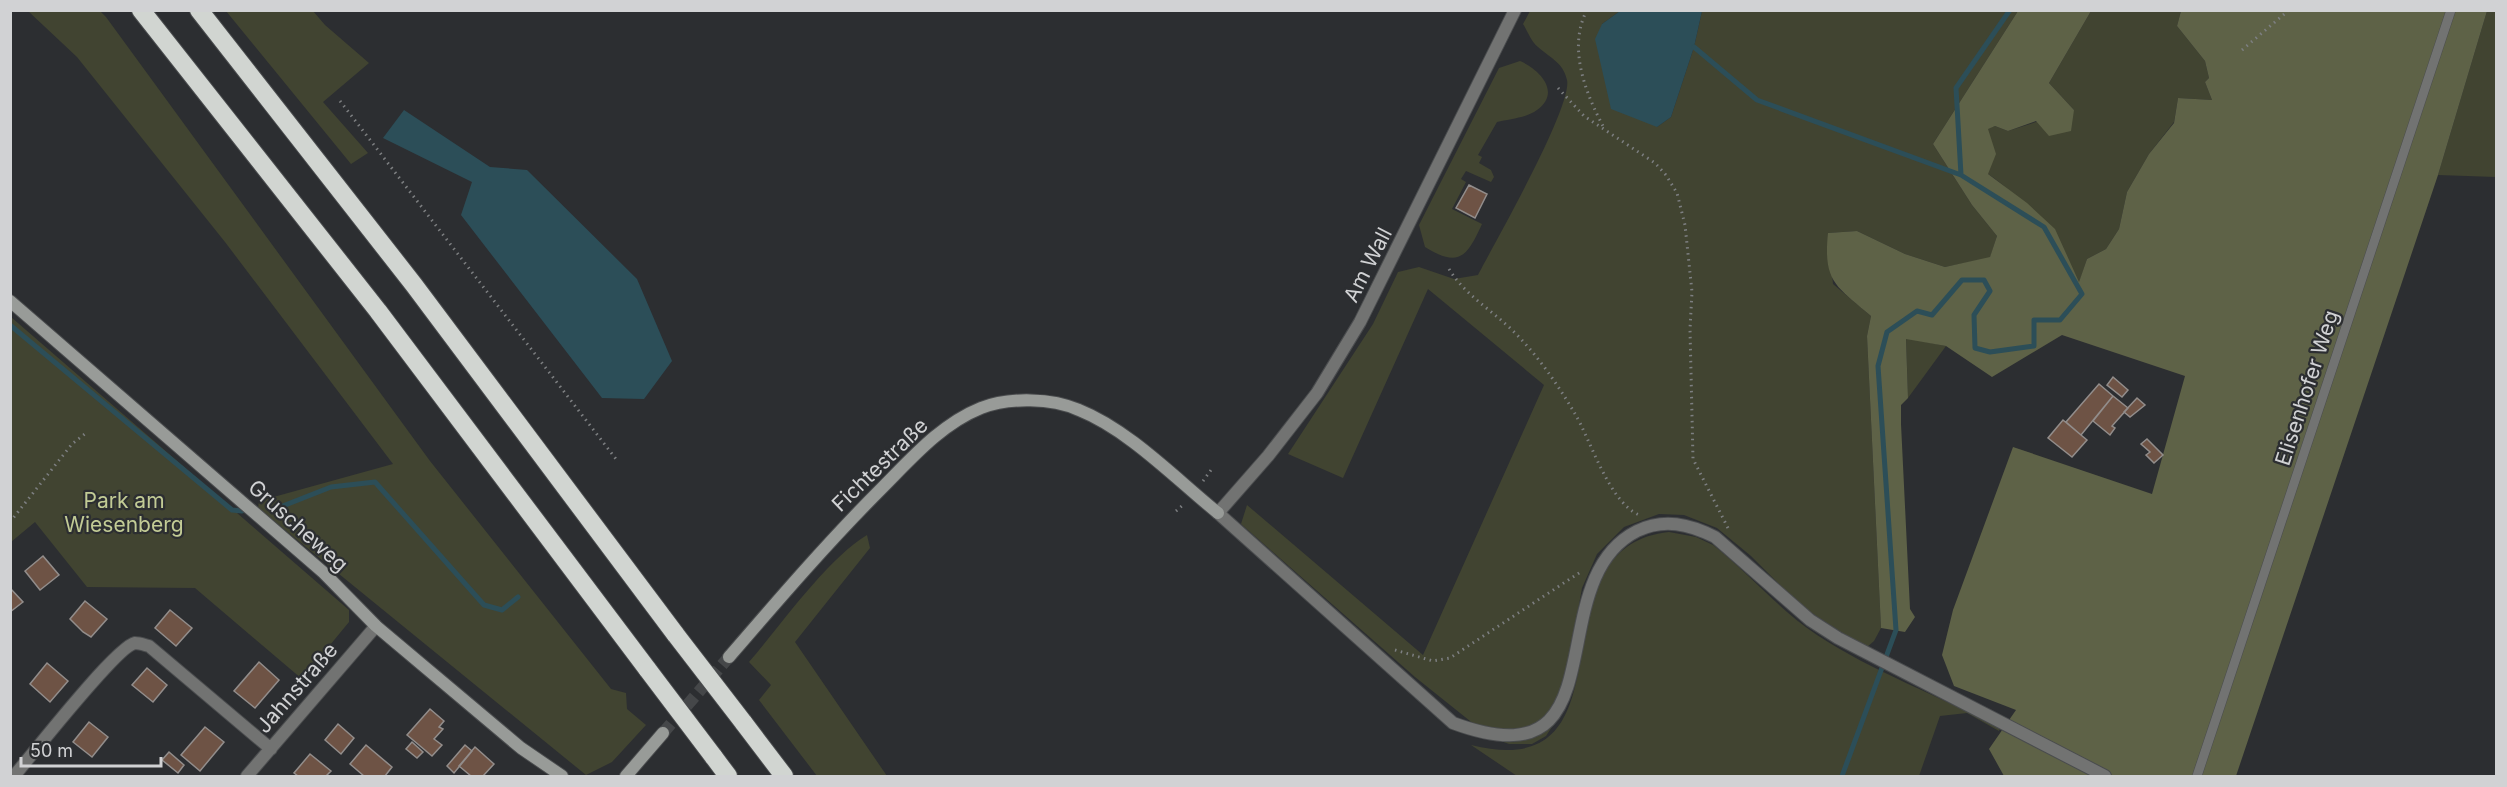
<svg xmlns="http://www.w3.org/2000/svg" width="2507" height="787" viewBox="0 0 2507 787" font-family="Inter,sans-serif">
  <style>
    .green { fill: #414431 }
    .forest { fill: #5e6247 }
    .water { fill: #2c4e58 }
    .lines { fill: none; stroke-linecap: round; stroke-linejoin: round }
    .stream { stroke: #2c4e58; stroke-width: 5 }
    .building { fill: #6e5345; stroke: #928d8b; stroke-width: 1.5 }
    .secondary-tunnel { stroke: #454749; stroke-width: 12; stroke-dasharray: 12 6; stroke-linecap: butt }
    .lane-casing { stroke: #4a4c4e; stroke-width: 10 }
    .street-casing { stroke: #4a4c4e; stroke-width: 14 }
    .secondary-casing { stroke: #4a4c4e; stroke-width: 14 }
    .highway-casing { stroke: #4a4c4e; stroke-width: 20 }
    .path { stroke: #7d7f81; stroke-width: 3; stroke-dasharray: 1.5 4.5; stroke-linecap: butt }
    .lane { stroke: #727372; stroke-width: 9 }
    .street { stroke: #727372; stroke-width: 12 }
    .secondary { stroke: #989b98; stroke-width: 12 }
    .highway { stroke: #d1d5d1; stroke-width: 18 }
    .highway-bridge-casing { stroke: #4a4c4e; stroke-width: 20; stroke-linecap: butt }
    .highway-bridge { stroke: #d1d5d1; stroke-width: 18 }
    .labels { text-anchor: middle; stroke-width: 4.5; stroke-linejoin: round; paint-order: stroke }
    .street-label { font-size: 21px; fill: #d1d2d4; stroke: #2c2e31 }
    .park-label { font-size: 21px; fill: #c2cb95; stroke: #2c2e31 }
  </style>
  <rect width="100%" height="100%" fill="#2c2e31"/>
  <path class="green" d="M28,11h72l6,6 324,444 181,228 15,4 1,16 19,16 -34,37 -26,13 -328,-267 1,-7 134,-37 -168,-222 -148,-185z
    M226,11h87l12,14 44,38 -46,39 45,51 -17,11z
    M1530,11h90l-18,13 55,103 14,-10 23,-70 8,-36h316l-85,133 39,61 25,31 -7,22 -45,9 -40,-13 -48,-23 -29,2 5,51 38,32 -4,20 14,292 -7,13 -8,7 -65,-42 -50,-50 -34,-28 -33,-13 -25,-1 -35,13 -27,27 -15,34 -23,128 -13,20 -14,8h-23l-19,-7 -75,-60 -174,-153 6,-19 176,150 121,-270 -116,-96 -85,189 -55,-24 85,-130 25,-52 21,-5 35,12 24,-4c16,-31 95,-169 89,-195 -4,-18 -17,-22 -29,-33 -7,-6 -10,-15 -15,-23z
    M2091,11h90l-4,15 28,35 4,17 -4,4 7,18 -34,-2 -4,24 -25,32 -22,38 -8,37 -13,20 -19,10 -8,24c-17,-39 -55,-85 -91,-109v-46l7,-2 13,5 66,-21 -25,-27z
    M2487,11h9v166l-58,-2z
    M1520,61c19,8 42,31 17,49 -11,8 -28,9 -40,12l-19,33 4,2 -3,6 12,7 3,7 -3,5 -25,-11 -5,8 5,3 -14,27 30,15c-15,33 -23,44 -57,23l-6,-22 80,-157z
    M11,317l338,293v12l-47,57 -107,-91 -108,-1 -52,-65 -24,20z
    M1906,338l40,8 -38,52z
    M1669,532l27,5 17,8c36,28 65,64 104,90 56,37 123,61 183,93l-1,3 -32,-18 -27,3 -21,60h-402l-46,-31c172,42 55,-198 198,-213z
    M867,535l3,13 -75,94 92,134h-70l-58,-76 12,-15 -22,-23c32,-37 78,-103 118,-127z"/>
  <path class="forest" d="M2018,11h73l-42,72 25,27 -3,21 -22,5 -13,-15 -28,10 -13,-5 -7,3 8,25 -8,20 39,29 28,26 24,53 8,-23 19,-10 13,-20 8,-37 22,-38 25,-31 4,-25 34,2 -7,-18 4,-4 -4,-17 -28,-35 4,-15h306l-49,164 -202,601h-232l-15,-27 27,-39 -62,-24 -12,-31 11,-45 60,-163 139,47 33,-118 -123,-41 -70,42 -46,-31 -40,-7 2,59 -7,7v19l9,185 5,8 -10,15 -24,-4 -14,-292 4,-20c-35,-30 -48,-34 -43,-83l29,-2 48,23 40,13 45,-10 7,-21 -25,-31 -39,-61z"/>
  <path class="water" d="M1620,11h82l-8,36 -23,70 -14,10 -46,-18 -16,-70 7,-15z
    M404,110l86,57 37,3 110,109 35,82 -28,38 -42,-1 -141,-183 11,-33 -89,-44z"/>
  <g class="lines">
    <path class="stream" d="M1694,47l63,53 204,75 83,52 38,67 -22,26h-26v26l-44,6 -15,-4 -1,-33 16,-24 -6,-11h-22l-30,35 -15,-4 -30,21 -9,34 18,264 -54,146
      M1961,175l-5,-87 54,-78
      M10,325l222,185 10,1
      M275,509l56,-22 44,-5 109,123 18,5 16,-13"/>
  </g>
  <path class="building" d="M1469,185l18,9 -12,24 -19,-10z
    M2113,377l15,13 -6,7 -15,-12z
    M2099,384l14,12 -32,39 -15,-13z
    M2113,396l15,12 -16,18 3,2 -5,7 -17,-14z
    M2137,398l8,7 -15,12 -6,-5z
    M2063,420l24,20 -15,17 -24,-19z
    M2147,439l16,16 -9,8 -8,-8 4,-3 -9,-8z
    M43,556l16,19 -19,15 -15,-19z
    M10,588l13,14 -13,10z
    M85,601l22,18 -16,18 -8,-5 -13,-13z
    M170,610l22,18 -16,18 -21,-18z
    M259,662l20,18 -24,28 -21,-17z
    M47,663l21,18 -18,21 -20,-18z
    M147,668l20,17 -14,17 -21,-17z
    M430,709l14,12 -5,6 4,2 -9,10 8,6 -10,11 -25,-21z
    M89,722l19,15 -16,20 -19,-15z
    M338,724l16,14 -13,16 -16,-14z
    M205,727l19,15 -24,29 -19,-16z
    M412,742l11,10 -6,6 -11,-9z
    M366,745l26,22 -7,9h-21l-14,-12z
    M465,745l7,6 -18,22 -7,-7z
    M475,747l19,17 -11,12h-12l-12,-10z
    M169,752l15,13 -6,8 -16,-13z
    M310,754l21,17 -5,5h-28l-4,-3z"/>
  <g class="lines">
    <path class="secondary-tunnel" d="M663,733l66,-76"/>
    <defs>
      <path id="lane" d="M2197,776l254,-766"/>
      <path id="street" d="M1515,10l-155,312 -43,71 -49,63 -50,57 235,210c173,64 83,-141 184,-192 27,-13 52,-7 78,6l95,83 28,18 267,138
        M14,776c17,-20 103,-130 121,-133 4,0 10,2 14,3l122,103
        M247,776l129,-150"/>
      <path id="secondary" d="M10,301l314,272 52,53 145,122 41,28
        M729,657c50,-58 99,-115 153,-169 29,-29 59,-64 99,-80 28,-11 71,-10 98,2 50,20 97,69 139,103
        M626,776l37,-43"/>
      <path id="highway" d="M141,10l237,301 270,359
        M199,10l215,275 262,350
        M743,722l41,54
        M713,756l15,20"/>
    </defs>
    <use href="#lane" class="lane-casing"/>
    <use href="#street" class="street-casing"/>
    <use href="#secondary" class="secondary-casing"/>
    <use href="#highway" class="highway-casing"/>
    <path class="path" d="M1587,10c-20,38 -1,84 17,118
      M2242,50l47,-40
      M1558,88l26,28 71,47 11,12 11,18 8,32 7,67 -2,37 3,130 35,69
      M340,101l276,358
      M1449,269c16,26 40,39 62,60 25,24 45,53 63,83 17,28 34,89 65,103
      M1203,481l8,-11
      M1176,511l8,-7
      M10,522l62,-78 14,-11
      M1395,650l38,11 17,-3 132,-87"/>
    <use href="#lane" class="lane"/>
    <use href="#street" class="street"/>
    <use href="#secondary" class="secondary"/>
    <use href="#highway" class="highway"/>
    <defs>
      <path id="highway-bridge" d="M676,635l67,87
        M648,670l65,86"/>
    </defs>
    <use href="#highway-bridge" class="highway-bridge-casing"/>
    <use href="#highway-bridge" class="highway-bridge"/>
  </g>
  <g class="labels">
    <g class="street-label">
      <text transform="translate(1368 265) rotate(-63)" y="7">Am Wall</text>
      <text transform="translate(2307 388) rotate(-72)" y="7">Elisenhofer Weg</text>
      <text transform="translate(880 465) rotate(-44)" y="7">Fichtestraße</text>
      <text transform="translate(298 526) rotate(42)" y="7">Gruscheweg</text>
      <text transform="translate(297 688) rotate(-49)" y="7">Jahnstraße</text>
    </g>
    <g class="park-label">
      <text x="124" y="508">Park am<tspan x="124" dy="24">Wiesenberg</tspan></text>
    </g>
  </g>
  <rect width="2507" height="787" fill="none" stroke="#d1d2d4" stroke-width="24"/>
  <path d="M21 757v9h140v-9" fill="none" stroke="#d1d2d4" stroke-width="3"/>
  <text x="30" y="757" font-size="18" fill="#d1d2d4" stroke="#2c2e31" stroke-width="4.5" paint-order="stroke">50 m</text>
</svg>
